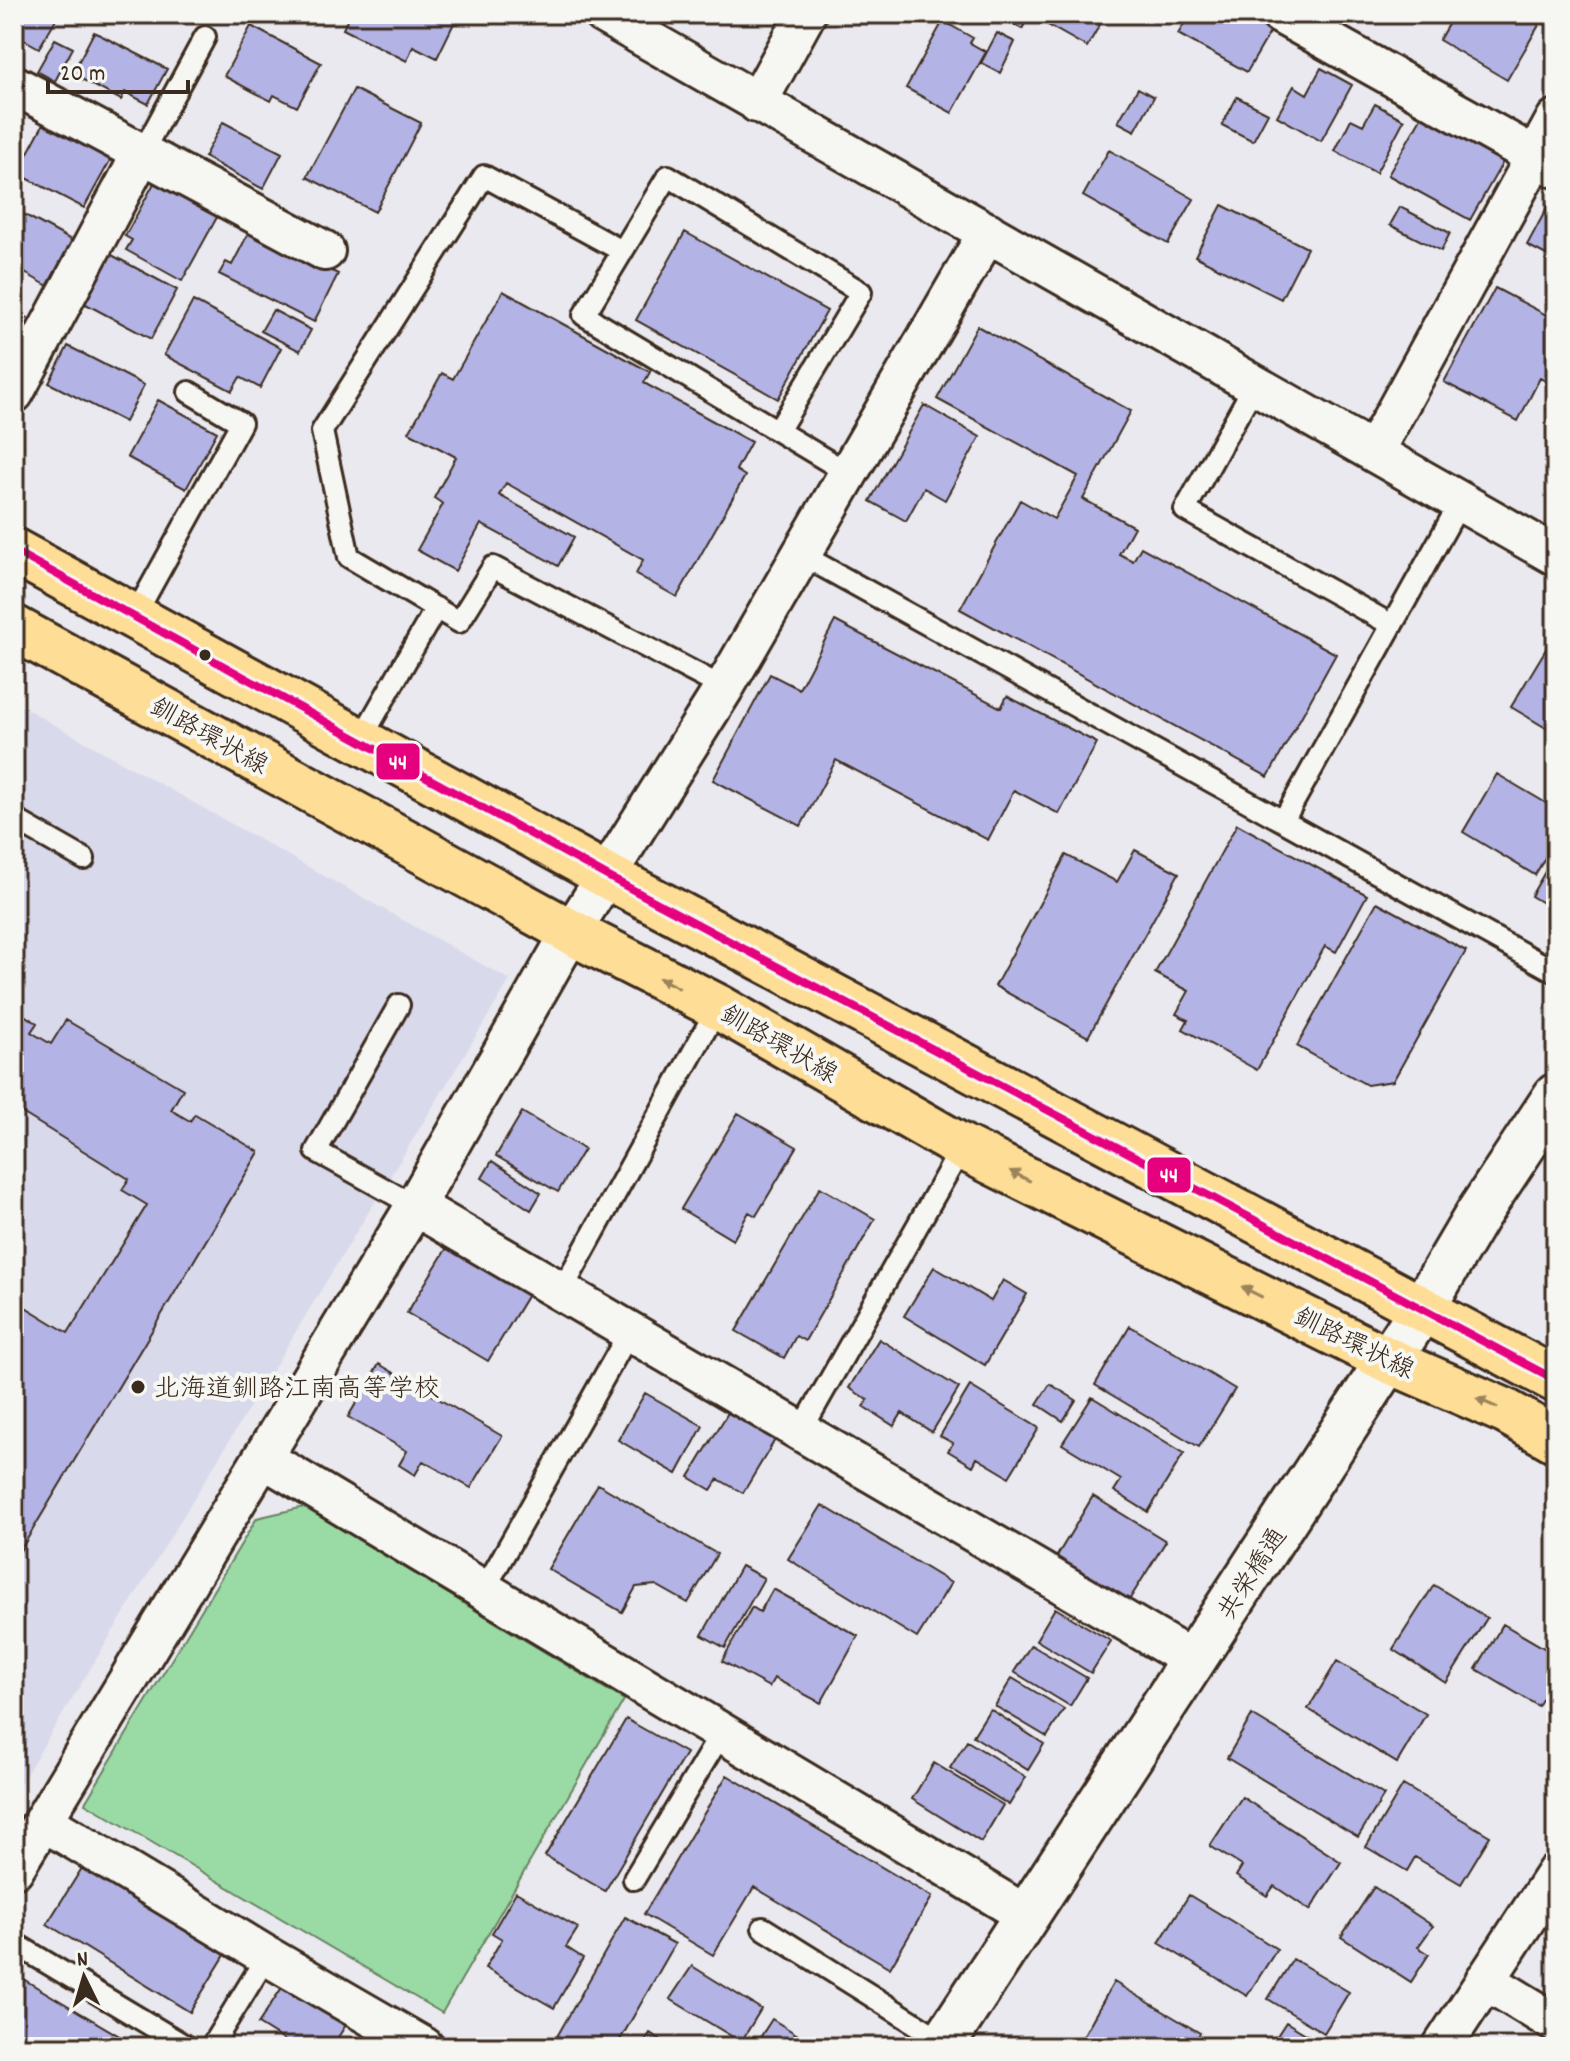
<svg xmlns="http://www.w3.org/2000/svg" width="1570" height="2061" viewBox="0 0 1570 2061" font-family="Dekko,'Klee One',sans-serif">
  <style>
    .built { fill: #d9d9ec }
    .green { fill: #9adba5; stroke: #6a8262; stroke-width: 2 }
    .building { fill: #b3b4e5; stroke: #3b2a1e; stroke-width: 2 }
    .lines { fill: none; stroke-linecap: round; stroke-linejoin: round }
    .lane-casing { stroke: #3b2a1e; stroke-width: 26 }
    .street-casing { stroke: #3b2a1e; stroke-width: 44 }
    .secondary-casing { stroke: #3b2a1e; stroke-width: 50 }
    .primary-casing { stroke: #3b2a1e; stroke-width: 50 }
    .lane { stroke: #f6f6f2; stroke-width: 20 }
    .street { stroke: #f6f6f2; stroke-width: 38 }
    .secondary { stroke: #f6f6f2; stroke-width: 44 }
    .primary { stroke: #fedd96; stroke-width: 44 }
    .bus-1-casing { stroke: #f6f6f2; stroke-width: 14 }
    .bus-1 { stroke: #e5007d; stroke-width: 8 }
    .oneway { fill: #9c845a }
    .bus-dot { fill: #3b2a1e; stroke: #f6f6f2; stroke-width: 3 }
    .labels { text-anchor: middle; stroke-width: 8; stroke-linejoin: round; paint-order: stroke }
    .street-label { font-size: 26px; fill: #3b2a1e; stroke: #f6f6f2 }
    .poi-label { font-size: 26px; fill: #3b2a1e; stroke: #f6f6f2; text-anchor: start }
    .line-badge { stroke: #f6f6f2; stroke-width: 3 }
    .badge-label { font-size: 22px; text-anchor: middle; font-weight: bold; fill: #fff }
  </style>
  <rect width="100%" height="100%" fill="#e9e9ef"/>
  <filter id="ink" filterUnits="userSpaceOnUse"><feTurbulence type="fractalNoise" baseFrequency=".0125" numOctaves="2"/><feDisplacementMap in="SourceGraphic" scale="16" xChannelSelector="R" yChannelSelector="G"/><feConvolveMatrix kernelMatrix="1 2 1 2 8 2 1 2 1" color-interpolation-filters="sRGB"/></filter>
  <g filter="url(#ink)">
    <path class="built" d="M14,702l496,278 -496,814z"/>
    <path class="green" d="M304,1507l320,193 -182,313 -357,-210 172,-285z"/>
    <path class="building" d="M14,14h45l-20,34 -25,-14z
      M350,14h101l6,3 -20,41 -24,-12 -6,15 -64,-32z
      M996,14h34l-8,15z
      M1045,14h61l-19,33 -46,-26z
      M1190,14h56l26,15 -25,43 -69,-38z
      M1419,14h19l-5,8z
      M1454,14h67l18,11 -32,55 -68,-40z
      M943,21l30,17 -3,5 16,9 -34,61 -46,-25z
      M251,26l70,37 -24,44 -23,-12 -3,6 -47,-25z
      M94,32l73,37 -19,35 -23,-12 -4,8 -49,-26z
      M997,33l18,9 -15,31 -19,-10z
      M55,39l18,9 -18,33 -18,-10z
      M1321,68l31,17 -31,56 -44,-25 17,-30 13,8z
      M1138,88l16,9 -19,34 -17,-9z
      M354,89l67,34 -46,89 -68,-35z
      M1237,97l31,16 -15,28 -31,-16z
      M1375,104l29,16 -28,53 -41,-22 16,-32 12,6z
      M1422,116l81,46 -33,58 -82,-45z
      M45,121l67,36 -28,51 -67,-35z
      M223,122l59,31 -19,36 -59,-32z
      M1109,150l85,49 -26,45 -85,-48z
      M158,176l63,34 -39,71 -56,-31 6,-10 -7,-4z
      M1556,191v69l-29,-15z
      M1222,205l85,43 -26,51 -86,-43z
      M1400,207l50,26 -9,18 -51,-26z
      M14,209l59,32 -25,45 -34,-19z
      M250,230l88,44 -24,48 -95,-48 7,-12 6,3z
      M685,232l142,79 -49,88 -142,-79z
      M108,253l69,37 -26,49 -69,-37z
      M1495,288l61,32v49l-7,14 -9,-5 -22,43 -74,-39z
      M503,291l147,81 -6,11 107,59 -15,28 9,6 -68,121 -41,-23 7,-14 -137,-77 -7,12 75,42 -16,29 -77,-42 -26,47 -38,-21 26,-46 -9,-6 22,-41 -47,-25 33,-59 11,6z
      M193,301l88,47 -21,40 -20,-11 -8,14 -68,-36z
      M14,310l19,11 -19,35z
      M273,310l38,20 -11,21 -39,-20z
      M977,326l154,85 -48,88 51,28 -15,27 14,7 8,-14 195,107 -68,123 -308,-168 60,-109 34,19 24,-43 -141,-77z
      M68,346l76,39 -19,37 -76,-39z
      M1556,394v21l-9,-5z
      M158,400l59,32 -31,57 -59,-32z
      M924,405l56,32 -35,63 -21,-12 -18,33 -36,-20z
      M835,621l166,87 6,-12 90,47 -38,71 -45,-24 -26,50 -152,-80 -35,66 -88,-46 57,-106 29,15z
      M1552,639l4,2v93l-45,-27z
      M1497,774l59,35v30l-21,36 -72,-43z
      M1237,824l130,71 -31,57 -11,-6 -68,124 -74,-41 5,-9 -12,-6 13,-23 -34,-18z
      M1135,850l44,23 -91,164 -93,-51 71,-131 51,27z
      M1556,853v58l-25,-15z
      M1377,902l89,49 -73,130 -26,4 -70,-39z
      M14,1009l23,14 -6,9 20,12 15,-24 117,69 -12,21 19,11 5,-7 64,38 -245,409v-261l54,33 79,-128 -25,-15 7,-11 -110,-68 -5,8z
      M522,1112l62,37 -26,43 -62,-36z
      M738,1113l59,34 -41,69 -7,-4 -16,28 -52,-31z
      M492,1161l49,32 -10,17 -49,-32z
      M820,1187l55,32 -70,122 -9,-5 -12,22 -48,-27z
      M448,1246l81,47 -41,68 -81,-48z
      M934,1267l57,34 12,-21 24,14 -42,71 -81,-49z
      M1130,1326l105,63 -36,58 -104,-62z
      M879,1339l80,49 -27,44 -30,-19 -8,13 -30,-19 4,-7 -19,-12z
      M379,1364l123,72 -31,52 -48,-27 -8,14 -16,-10 8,-14 -59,-34z
      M1050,1384l26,16 -13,21 -26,-17z
      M970,1386l69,42 -30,49 -32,-19 -4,8 -25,-15 5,-8 -13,-7z
      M645,1393l58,33 -26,48 -59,-34z
      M1092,1397l92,56 -36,59 -34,-21 7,-11 -59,-36z
      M729,1411l47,27 -33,55 -25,-14 -7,11 -22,-13z
      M598,1484l119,70 -29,49 -32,-18 -20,2 -14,25 -74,-43z
      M1093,1496l73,45 -40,64 -72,-44z
      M822,1505l129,78 -34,55 -129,-79z
      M741,1566l23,12 -39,70 -23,-13z
      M1434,1585l53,33 -41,65 -53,-34z
      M773,1589l85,47 -37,67 -47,-25 -5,9 -47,-26 30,-54 8,5z
      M1055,1608l56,33 -20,32 -55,-33z
      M1503,1624l53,31v21l-18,30 -62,-37z
      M1031,1645l56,33 -17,28 -56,-34z
      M1337,1661l89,53 -29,49 -89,-54z
      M1012,1678l52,31 -17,28 -52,-31z
      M990,1709l54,35 -16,26 -55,-34z
      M1252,1715l132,80 -26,42 -131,-79z
      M626,1719l60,34 -81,138 -60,-35z
      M967,1741l59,36 -17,28 -59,-37z
      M934,1763l69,42 -22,37 -69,-43z
      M727,1775l205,122 -42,71 -136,-81 -41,68 -69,-41z
      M1403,1785l87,51 -29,48 -46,-27 -8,14 -41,-24z
      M1242,1797l99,65 -31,48 -36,-24 -7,10 -31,-20 6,-10 -32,-20z
      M82,1868l143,87 -35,57 -143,-88z
      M1374,1887l59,39 -15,21 11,7 -18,28 -70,-45z
      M516,1892l62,36 -12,19 17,11 -29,50 -69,-40 17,-29 -10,-6z
      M1189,1895l88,54 -30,47 -88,-53z
      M625,1917l50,27 -59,103h-48l-13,-7z
      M1293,1959l56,33 -25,41 -56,-34z
      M692,1966l69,43 -20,33 -71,-43z
      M18,1976l120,71h-124v-64z
      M1114,1982l86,51 -8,14h-95l-15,-9z
      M285,1983l62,40 -15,24h-37l-37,-23z
      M772,2019l45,28h-63z
      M1286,2022l41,25h-39l-13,-8z
      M650,2033l23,14h-32z
      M352,2036l18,11h-25z"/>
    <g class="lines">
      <defs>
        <path id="lane" d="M142,153l63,-116
          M622,251l-138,-75 -162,255 27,126 110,65 34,-55 231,121
          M1255,384l-70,126 207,115 -109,196
          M778,431l83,-139 -193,-116 -84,139 264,158
          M800,554l756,418
          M134,617l107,-194 -52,-31
          M1392,625l69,-124
          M360,741l76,-133
          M14,819l70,40
          M399,1005l-83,146 99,55
          M561,1292l157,-285
          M801,1431l161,-284
          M484,1590l146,-259
          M634,1879l88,-147
          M763,1928l182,114
          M14,1943l173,104
          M211,2047l56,-91"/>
        <path id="street" d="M603,14l953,542
          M1280,14l276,154
          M14,85l311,166
          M757,103l49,-89
          M14,393l128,-240
          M1374,451l182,-332
          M415,1206l779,455
          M263,1458l765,458
          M43,1821l224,135 157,91
          M14,1869l401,-663 156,-274 153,-244 264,-456
          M1485,1980l71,43
          M1442,2047l114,-174"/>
        <path id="secondary" d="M941,2047l481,-738 56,-95 78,-118"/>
        <path id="primary" d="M14,551l593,325 949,504
          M14,628l557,304 147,75 244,140 426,213 117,51 51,29"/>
      </defs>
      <use href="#lane" class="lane-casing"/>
      <use href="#street" class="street-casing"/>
      <use href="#secondary" class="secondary-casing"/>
      <use href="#primary" class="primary-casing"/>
      <use href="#lane" class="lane"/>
      <use href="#street" class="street"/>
      <use href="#secondary" class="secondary"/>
      <use href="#primary" class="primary"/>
      <defs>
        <path id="bus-1" d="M14,551l593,325 949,504"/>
      </defs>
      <use href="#bus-1" class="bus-1-casing"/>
      <use href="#bus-1" class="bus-1"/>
    </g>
    <defs><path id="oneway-solid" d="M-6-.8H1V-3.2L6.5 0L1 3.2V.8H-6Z" transform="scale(2)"/></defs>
    <g class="oneway">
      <use href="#oneway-solid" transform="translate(669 983) rotate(-153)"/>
      <use href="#oneway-solid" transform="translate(1020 1176) rotate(-153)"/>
      <use href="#oneway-solid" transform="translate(1252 1292) rotate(-153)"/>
      <use href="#oneway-solid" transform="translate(1487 1403) rotate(-156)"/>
    </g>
  </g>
  <g class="bus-dot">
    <circle cx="205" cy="655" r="7"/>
    <circle cx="138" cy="1387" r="8"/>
  </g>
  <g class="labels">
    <g class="street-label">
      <text transform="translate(210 735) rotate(29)" y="9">釧路環状線</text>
      <text transform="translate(780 1043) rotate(30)" y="9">釧路環状線</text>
      <text transform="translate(1355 1342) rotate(26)" y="9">釧路環状線</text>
      <text transform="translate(1251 1573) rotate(-57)" y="9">共栄橋通</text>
    </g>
    <g class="poi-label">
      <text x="154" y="1396">北海道釧路江南高等学校</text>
    </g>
  </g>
  <g class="line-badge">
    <rect x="375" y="742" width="46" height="39" rx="8" fill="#e5007d"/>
    <rect x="1146" y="1156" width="46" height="38" rx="8" fill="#e5007d"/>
  </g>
  <g class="badge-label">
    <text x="398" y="769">44</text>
    <text x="1169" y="1182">44</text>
  </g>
  <rect width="1570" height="2061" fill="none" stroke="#f6f6f2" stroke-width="48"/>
  <rect x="24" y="24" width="1522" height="2013" fill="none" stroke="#3b2a1e" stroke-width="3" filter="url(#ink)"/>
  <g transform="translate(84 1977) rotate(355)" stroke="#f6f6f2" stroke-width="6" paint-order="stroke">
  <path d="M0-6L14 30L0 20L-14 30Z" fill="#3b2a1e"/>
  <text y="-12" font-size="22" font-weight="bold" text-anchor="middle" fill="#3b2a1e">N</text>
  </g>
  <path d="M48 80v12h140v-12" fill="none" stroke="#3b2a1e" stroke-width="4"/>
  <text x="60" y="80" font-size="24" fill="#3b2a1e" stroke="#f6f6f2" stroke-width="6" paint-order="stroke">20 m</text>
</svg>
